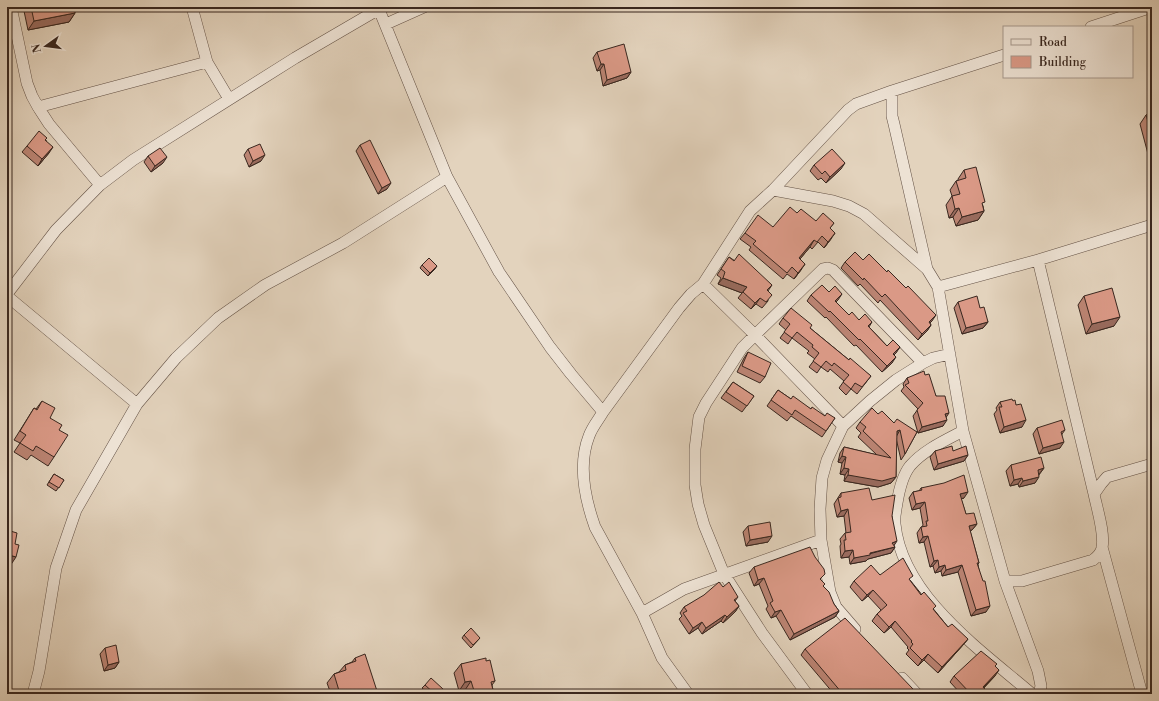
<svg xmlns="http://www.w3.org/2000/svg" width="1159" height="701" viewBox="0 0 1159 701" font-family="'Libre Bodoni',serif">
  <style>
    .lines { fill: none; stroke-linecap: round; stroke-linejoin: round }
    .street-casing { stroke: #645246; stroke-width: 12 }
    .street { stroke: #ede2d4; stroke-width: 11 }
    .wall { fill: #bb8473; stroke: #39271f }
    .shaded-wall { fill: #996b5e; stroke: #39271f }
    .building { fill: #da9986; stroke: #39271f }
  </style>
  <rect width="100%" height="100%" fill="#e3d3bd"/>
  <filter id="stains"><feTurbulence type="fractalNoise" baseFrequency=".005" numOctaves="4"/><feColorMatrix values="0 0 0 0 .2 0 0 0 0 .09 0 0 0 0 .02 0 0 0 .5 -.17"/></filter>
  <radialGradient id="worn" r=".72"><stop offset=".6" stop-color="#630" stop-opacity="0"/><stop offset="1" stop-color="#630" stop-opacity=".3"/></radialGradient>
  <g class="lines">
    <defs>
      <path id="street" d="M11,7l16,76 5,13 6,11 11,17 51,61
        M192,7l15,55 22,37
        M378,7l69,170 52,95 51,75 21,27 32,38c-4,7 -11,15 -14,24 -11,28 -4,63 6,91l47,86 20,45 26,36
        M386,24l38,-17
        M1091,27l61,-20
        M892,91v25l2,8 33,145 11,18 25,144 42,150 33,90 3,15 -2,8
        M38,107l169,-45
        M773,190l60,11 16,5 15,8 63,55
        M703,284l52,51 88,91
        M938,287l100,-27 114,-35
        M7,294l49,-64 44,-45 33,-25 162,-102 84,-49
        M7,296l130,108
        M603,412l76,-104 12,-14 12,-10 47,-73 23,-21 75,-80 8,-6 36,-13 112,-36
        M963,431c-19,10 -39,19 -53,35 -8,10 -11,25 -13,37 -1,7 -3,14 -2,21 7,72 87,127 137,170
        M1094,494l7,-10 6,-7 45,-13
        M1102,547l40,147
        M1005,581h17l71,-21c4,-3 8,-7 9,-12 3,-15 -5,-39 -8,-54l-56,-234
        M642,613l42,-24 137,-49
        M855,629l-19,-22 -6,-15 -9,-52 -1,-31 2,-31 5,-18 16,-34 27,-25 26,-21 27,-17 10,-5 17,-4
        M902,678l15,16
        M33,694l6,-23 17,-103 20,-58 61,-106 39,-46 42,-40 47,-33 78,-42 104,-66
        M807,694l-45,-61 -38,-59 -20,-49 -6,-21 -3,-19v-36l4,-32 7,-14 36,-55 13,-13 68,-66 5,-1 5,2 90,93"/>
    </defs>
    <use href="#street" class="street-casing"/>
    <use href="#street" class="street"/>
  </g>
  <path class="wall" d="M27,7h47l1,6 -6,9 -41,8 -4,-19z
    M597,52l34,20 -4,6 -24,8 -3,-16 -3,1 -4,-13z
    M1152,113v56l-12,-45 6,-9z
    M46,140l3,13 -11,13 -16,-14 5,-6z
    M360,145l27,44 -9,5 -22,-43z
    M248,149l13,12 -12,6 -5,-12z
    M148,156l15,7 -12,9 -7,-10z
    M814,165l27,4 -15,14 -5,-5 -3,2 -8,-9z
    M964,170l19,36 1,5 -6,9 -22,6 -3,-9 -4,1 -3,-13 6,-9 -2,-6 6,-9h2v-2z
    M816,221l18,2 -4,5 1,11 -7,9 -6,-6 -6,7 -2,-2 -10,12 1,11 -7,9 -7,-5 -4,5 -34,-29 2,-3 -11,-8 5,-6 28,-6z
    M729,257l43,28 -4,6v10l-6,7 -6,-4 -5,5 -13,-11 4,-5 -24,-9 3,-6 -4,-3z
    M863,260l69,61 -2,2 1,2 -4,6 -9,9 -38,-40 -2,3 -18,-19 -2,2 -17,-18 4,-6z
    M422,265l13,4 -7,7 -8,-8z
    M829,292l9,8 -2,2 13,13 10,5 13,2 -3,5 18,19 13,1 -6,8 -2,8 -10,9 -26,-27 -2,1 -28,-29 -1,1 -18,-17 4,-6z
    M1084,296l30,30 -28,8 -8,-29z
    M958,302l22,6 8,14 -5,6 -21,6 -8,-26z
    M783,318l27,10 39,32 22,16 -14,18 -6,-5 -5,6 -7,-7 5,-7 -14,-12 -2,3 -7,-5 -4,6 -8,-6 6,-8 -8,-6 2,-2 -17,-13 -4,6 -8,-6 6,-8 -7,-6z
    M748,352l17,25 -5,6 -23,-11 7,-14z
    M925,375l11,21 10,21 -3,9 -25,7 -5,-17 5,-7 -17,-18 3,-4 -1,-3 4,-6z
    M733,382l21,14 -12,16 -21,-14z
    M778,390l13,9 34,17 10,2 -13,19 -31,-21 -4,5 -20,-15z
    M42,401l8,17 9,12 -5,27 -6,9 -17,-11 -4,5 -13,-8 6,-9 -6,-3 20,-32 2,1z
    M1013,401l3,4 6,22 -22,6 -6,-19 3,-4 -1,-2 4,-6z
    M878,414l16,9 23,9 -12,22 -4,6 -5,-22v39l-5,6 -13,4 -34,-6 1,-6 -5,-1 2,-11 -4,-1 2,-9 4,-6 33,8 -19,-18 3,-4 -5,-5 4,-6z
    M1037,428l28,2 -3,4 -2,14 -21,6 -6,-20z
    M935,451h18l15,4 -4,6 -30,9 -4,-13z
    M1011,465l33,3 -5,7 -4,8 -16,4 -1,-3 -8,2 -4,-15z
    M54,474l10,6 -8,11 -9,-6z
    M921,488l43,10 -3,1 5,15 11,10 -5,6 -2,1 9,32 -1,1 8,48 -15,4 -13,-44 -16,4 -1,-5 -6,2 -2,-7 -3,1 -6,-25 -5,1 -2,-10 4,-6h1l1,-2 -3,-17 -8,2 -3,-12 4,-6 6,-1z
    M841,493l31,7 20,16 2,30 1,1 -4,6 -23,6 -2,2 -16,3 -1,-7 -8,1 -1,-12 1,-2 -1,-5 5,-6h1l-2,-17 -7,1 -3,-13z
    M748,526l20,16 -22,4 -3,-14z
    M754,567l67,13 2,7 11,17 5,7 -4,6 -45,23 -14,-24 -5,2 -5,-9 2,-3 -9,-22 -5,2 -5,-13z
    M880,575l30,5 38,47 20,12 -5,6 -25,28 -14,-13 -6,6 -12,-12 3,-4 -2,-2 1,-1 -17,-20 -7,6 -12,-12 5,-7 4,-4 -13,-14 -6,5 -12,-14 4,-6z
    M723,587l15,10 -3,4 4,5 -4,6 -12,11 -2,-2 -19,13 -4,-6 -9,6 -10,-15 3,-3 -2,-3 4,-6z
    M464,635l16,3 -9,10 -9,-10z
    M105,648l14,14 -4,6 -11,3 -4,-17z
    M805,649l105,43 2,2h-78l-33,-39z
    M355,658l20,36h-44l-4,-11 7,-9 5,-2 6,-7 7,-3z
    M486,661l9,20 -3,4 1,5 -2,4h-25l-1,-4 -6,1 -5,-18 7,-9z
    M995,666v10l-11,12 5,6h-28l-11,-12 4,-6z
    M425,685l18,4 -4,5h-10l-7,-6z"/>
  <path class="shaded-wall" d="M75,13l-6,9 -41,8 6,-9z
    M601,64h3l-4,6 -3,1z
    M631,72l-4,6 -24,8 4,-6z
    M53,147l-4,6 -11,13 4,-7z
    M265,155l-4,6 -12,6 4,-6z
    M167,157l-4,6 -12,9 4,-6z
    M845,163l-4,6 -15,14 4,-6z
    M391,183l-4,6 -9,5 4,-6z
    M959,208l-6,9 -4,1 6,-9z
    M984,211l-6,9 -22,6 6,-9z
    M835,233l-4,6 -7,9 4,-6z
    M814,240l-4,7 -15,18 4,-7z
    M805,264l-4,6 -7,9 4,-6z
    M437,266l-2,3 -7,7 2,-3z
    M723,278l24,9 -5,6 -24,-9z
    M842,294l-4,6 -7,7 4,-6z
    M760,298l-4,6 -5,5 4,-6z
    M936,315l-4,6 -8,7 5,-6z
    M1120,317l-6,9 -28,8 6,-10z
    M988,322l-5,6 -21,6 4,-6z
    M931,325l-4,6 -9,9 4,-6z
    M900,347l-4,6 -7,7 4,-6z
    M896,357l-4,6 -10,9 5,-6z
    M949,413l-4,6v-5z
    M947,420l-4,6 -25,7 4,-6z
    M1026,420l-4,7 -22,6 4,-6z
    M900,430l-4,7 1,-6z
    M1064,442l-4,6 -21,6 4,-6z
    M968,455l-4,6 -30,9 4,-6z
    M842,456l4,1 -4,6 -4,-1z
    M844,468l5,1 -4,6 -5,-1z
    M1044,468l-5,6 -6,2 5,-6z
    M848,475l48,2 -5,6 -13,4 -34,-6z
    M1039,477l-4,6 -16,4 4,-6z
    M1022,478l-4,6 -8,2 4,-6z
    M968,492l-4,6 -8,2 4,-6z
    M925,502l-5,6 -8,2 4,-6z
    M848,509l-4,7 -7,1 4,-6z
    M977,524l-5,6 -8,2 5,-6z
    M772,536l-4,6 -22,4 4,-6z
    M928,536l-4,6 -5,1 4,-6z
    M897,541l-4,6 -1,-4z
    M895,547l-4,6 -23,6 -2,2 -16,3 4,-6z
    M853,550l-4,7 -8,1 4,-7z
    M9,555l7,2 -6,9 -3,-1v-8z
    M938,560l-5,6 -3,1 4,-6z
    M945,565l-4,6 -6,2 4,-6z
    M962,565l-4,7 -16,4 4,-6z
    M764,578l-5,6 -5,2 4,-6z
    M873,590l-5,6 -6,5 5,-6z
    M739,606l-4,6 -12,11 4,-6z
    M990,606l-4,6 -15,4 5,-6z
    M781,610l-5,6 -5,2 4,-6z
    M839,611l-4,6 -45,23 4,-6z
    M725,615l-4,6 -19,13 4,-6z
    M895,621l-4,6 -7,6 5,-6z
    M702,622l-4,6 -9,6 4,-6z
    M968,639l-5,6 -25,28 4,-6z
    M928,654l-4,6 -6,6 4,-6z
    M119,662l-4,6 -11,3 4,-6z
    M999,670l-4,6 -17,17 5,-6z
    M471,681l-6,9 -6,1 6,-9z
    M493,690l-2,4h-12z
    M377,691l-2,3h-7z"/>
  <path class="building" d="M31,7h43l1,6 -41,8z
    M624,44l7,28 -24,8 -3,-16h-3l-4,-12z
    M1152,113v23l-6,-21z
    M39,131l8,7 -2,2 8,7 -11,12 -15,-13z
    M370,140l21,43 -9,5 -22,-43z
    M260,144l5,11 -12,6 -5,-12z
    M160,148l7,9 -12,9 -7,-10z
    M832,149l13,14 -15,14 -5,-6 -3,3 -8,-9z
    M976,167l9,35 -3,1 2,8 -22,6 -3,-9 -4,1 -3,-13 8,-2 -4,-13 10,-3 -2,-8z
    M790,207l7,6 4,-4 15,12 7,-8 11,10 -4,5 5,5 -7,9 -6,-6 -5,6 -3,-2 -15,18 6,6 -7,9 -6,-6 -5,6 -34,-29 3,-3 -11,-8 13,-18 15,12z
    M855,252l8,8 6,-6 18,18 1,-2 18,18 2,-2 28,29 -7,7 2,3 -9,9 -37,-40 -3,3 -18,-19 -1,2 -18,-18z
    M739,254l33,31 -5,5 5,5 -6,7 -6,-4 -5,5 -12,-11 4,-5 -24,-9 2,-6 -4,-3 8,-12 5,4z
    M429,258l8,8 -7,7 -8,-8z
    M822,285l7,7 6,-6 7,8 -7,7 14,14 3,-3 7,8 6,-6 7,8 -4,4 19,20 6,-6 7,7 -7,7 3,3 -9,9 -27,-27 -1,1 -29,-29 -1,1 -18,-17z
    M1112,288l8,29 -28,7 -8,-28z
    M977,296l3,12 4,-1 4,15 -22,6 -8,-26z
    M791,308l21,17 -2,3 39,32 1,-2 21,18 -9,11 -7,-4 -4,6 -8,-7 6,-7 -15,-12 -2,3 -6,-5 -5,6 -8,-6 6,-8 -7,-6 1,-2 -16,-13 -5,6 -8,-6 6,-8 -7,-6z
    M748,352l23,11 -6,14 -23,-11z
    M924,371l1,4 4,-1 7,22h9l4,17 -4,1 2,6 -25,7 -5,-17 6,-7 -18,-18 4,-2 -2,-5z
    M733,382l21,14 -7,10 -21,-14z
    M778,390l13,9 2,-3 18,13 1,-2 13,9 2,-3 8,5 -9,13 -31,-21 -3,5 -21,-15z
    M1012,399l1,2 2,-1 1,5 5,-1 5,16 -22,7 -5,-20h3l-2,-5z
    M42,401l13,7 -5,10 12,7 -3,5 9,5 -14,22 -18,-11 -3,5 -13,-8 6,-8 -6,-4 14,-23 3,2z
    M872,408l6,6 4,-3 12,12 3,-4 20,13 -12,22 -5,-24 -3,1 -1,46 -14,4 -34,-6 1,-6 -5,-1 2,-11 -4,-1 2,-9 47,11 -28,-27 3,-4 -6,-5z
    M1062,420l3,10 -4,2 3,10 -21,6 -6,-20z
    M952,446l1,5 13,-5 2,9 -30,9 -3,-13z
    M1041,457l3,11 -6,2 1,7 -16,4 -1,-3 -8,2 -3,-15z
    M54,474l10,6 -5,8 -10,-6z
    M964,475l4,17 -8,2 6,20 8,-1 3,11 -8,2 10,37h-2l6,18h2l5,25 -14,4 -14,-45 -16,5 -1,-5 -6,2 -1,-7 -4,1 -6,-25 -5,1 -2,-10 6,-1 -1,-5h2l-3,-19 -9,2 -3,-12 9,-2 -1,-2 23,-5z
    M869,488l3,12 23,-5 -3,21 5,25 -5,2 3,4 -25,6v2l-16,3 -1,-8 -8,1 -1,-11h2l-1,-7 6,-1 -3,-23 -7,2 -3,-13 3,-1v-4z
    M770,522l2,14 -22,4 -2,-14z
    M7,530l10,3 -2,11 4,1 -3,12 -7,-2 -2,6z
    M810,547l5,10 9,12 1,5 -5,5 5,5 -2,2 6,6 5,12 5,7 -45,23 -13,-24 -6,2 -5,-9 3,-2 -9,-23 -6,2 -4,-13z
    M903,558l10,18 -4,3 12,16 3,-3 12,14 -3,3 15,18 4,-3 16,15 -26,28 -14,-13 -6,6 -12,-12 3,-4 -2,-2 1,-1 -17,-20 -6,6 -12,-13 10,-9 -14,-15 -6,5 -13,-14 17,-16 9,10z
    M719,582l4,5 6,-5 9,15 -4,3 5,6 -12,11 -2,-2 -19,13 -4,-6 -9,6 -10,-15 4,-2 -3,-4 20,-12z
    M845,618l68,71 -3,3 2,2h-69l-1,-1 -37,-44z
    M471,628l9,10 -7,7 -9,-10z
    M116,645l3,17 -11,3 -3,-17z
    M981,651l16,13 -2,2 4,4 -16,17 6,7h-18l-17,-18z
    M365,654l12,37 -9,3h-28l-6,-20 12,-4 -1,-5 11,-4 -1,-3z
    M486,658v3l4,-1 5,21 -4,1 2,8 -14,4h-4l-4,-13 -6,1 -4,-18z
    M431,678l12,11 -5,5h-3l-10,-9z"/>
  <rect width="1159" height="701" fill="none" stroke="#e3d3bd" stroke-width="24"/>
  <rect x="8" y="8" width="1143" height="685" fill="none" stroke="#39271f" stroke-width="2"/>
  <rect x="12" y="12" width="1135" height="677" fill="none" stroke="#39271f"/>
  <rect x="1003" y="26" width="130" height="52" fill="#ede2d4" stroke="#a5978c"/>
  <rect x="1011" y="39" width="20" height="6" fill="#ede2d4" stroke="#a5978c"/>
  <text x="1039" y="46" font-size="12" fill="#39271f">Road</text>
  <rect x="1011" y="56" width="20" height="12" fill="#da9986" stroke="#a5978c"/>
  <text x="1039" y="66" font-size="12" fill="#39271f">Building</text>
  <g transform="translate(46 46) rotate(256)" stroke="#ede2d4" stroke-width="3" paint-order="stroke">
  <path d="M0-3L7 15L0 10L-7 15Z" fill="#39271f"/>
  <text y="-6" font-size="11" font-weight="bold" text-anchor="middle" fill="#39271f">N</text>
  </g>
  <rect width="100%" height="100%" filter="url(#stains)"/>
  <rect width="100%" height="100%" fill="url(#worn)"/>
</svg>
